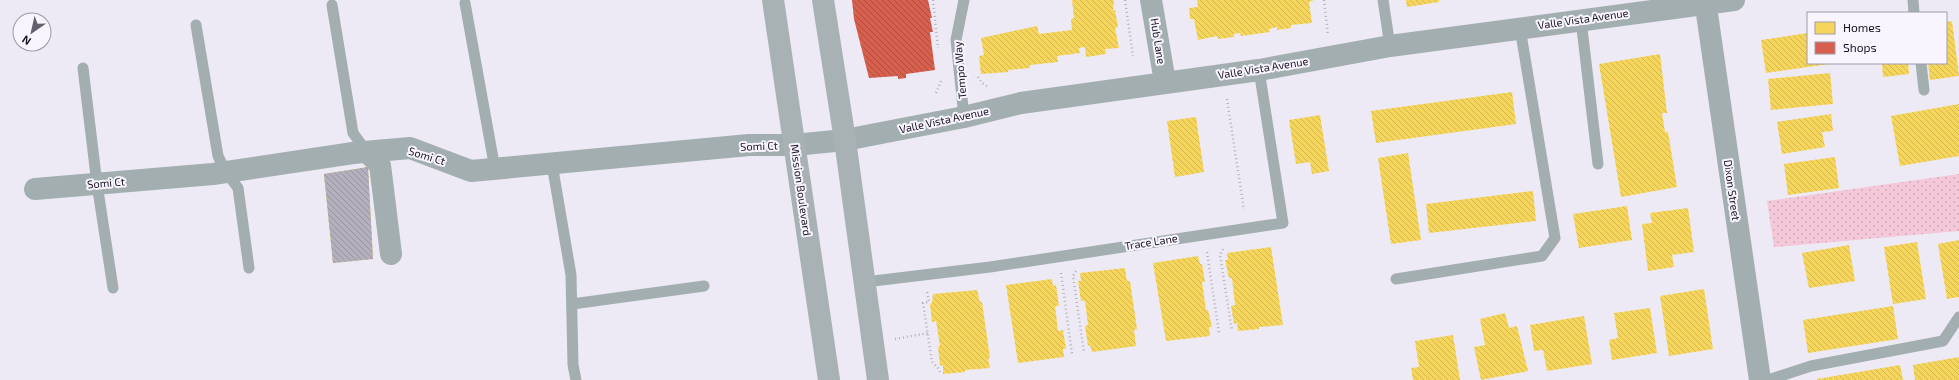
<svg xmlns="http://www.w3.org/2000/svg" width="1959" height="380" viewBox="0 0 1959 380" font-family="'Exo 2',sans-serif">
  <style>
    .grass { fill: url(#grass-dots) }
    .homes { fill: url(#homes-back-hatch) }
    .shops { fill: url(#shops-back-hatch) }
    .building { fill: url(#building-back-hatch) }
    .lines { fill: none; stroke-linecap: round; stroke-linejoin: round }
    .path { stroke: #aeb3b9; stroke-width: 2.5; stroke-dasharray: 1 3; stroke-linecap: butt }
    .lane { stroke: #a2aeaf; stroke-width: 11 }
    .street { stroke: #a2aeaf; stroke-width: 22 }
    .primary { stroke: #a8b1b4; stroke-width: 22 }
    .labels { text-anchor: middle; stroke-width: 4; stroke-linejoin: round; paint-order: stroke }
    .street-label { font-size: 11px; fill: #1a1324; stroke: #f8f5ff }
  </style>
  <defs>
    <pattern id="grass-dots" width="8" height="8" patternUnits="userSpaceOnUse"><rect width="8" height="8" fill="#f4c8d8"/><path d="M2 2h.1M6 6h.1" fill="none" stroke="#d1abb9" stroke-width="1.8" stroke-linecap="round"/></pattern>
    <pattern id="homes-back-hatch" width="6" height="6" patternUnits="userSpaceOnUse"><rect width="6" height="6" fill="#f6d55c"/><path d="M-1 5l2 2M0 0l6 6M5-1l2 2" fill="none" stroke="#d2b650"/></pattern>
    <pattern id="shops-back-hatch" width="6" height="6" patternUnits="userSpaceOnUse"><rect width="6" height="6" fill="#d6604d"/><path d="M-1 5l2 2M0 0l6 6M5-1l2 2" fill="none" stroke="#ad4e40"/></pattern>
    <pattern id="building-back-hatch" width="6" height="6" patternUnits="userSpaceOnUse"><rect width="6" height="6" fill="#b4afbc"/><path d="M-1 5l2 2M0 0l6 6M5-1l2 2" fill="none" stroke="#9a96a1"/></pattern>
  </defs>
  <rect width="100%" height="100%" fill="#eeeaf5"/>
  <path class="grass" d="M1959,174v57l-185,16 -7,-46z"/>
  <path class="homes" d="M1072,0h42l-1,11 2,-1 3,17 -3,1 4,20 -14,1 1,5 -20,3 -1,-10 -6,1 1,5 -23,3 1,6 -28,3v3l-22,2v2l-27,2 -2,-18 5,-1 -3,-17 56,-12 2,8 33,-4 -1,-11 3,-1z
    M1197,0h117l-5,2 3,21 -21,2v3l-14,2v-3l-8,2 1,3 -29,4 -1,-3 -6,1v3l-16,2 -1,-3 -19,4 -4,-21h-4l-1,-11 9,-1z
    M1406,0h33v2l-32,5z
    M1952,21l7,55 -29,4 -2,-17h18v-41z
    M1808,33v30l21,1 -63,9 -5,-33z
    M1660,54l7,59h-5l3,19h3l9,55 -56,10 -22,-133z
    M1882,63h26l1,11 -26,3z
    M1830,73l3,31 -62,6 -3,-31z
    M1512,92l4,32 -140,19 -5,-32z
    M1959,104v52l-59,10 -9,-50z
    M1831,114l2,17 -11,1 3,15 -43,7 -5,-32z
    M1320,115l9,56 -17,3 -2,-12 -14,2 -7,-44z
    M1196,117l8,55 -29,5 -8,-56z
    M1408,153l13,87 -30,4 -13,-86z
    M1835,157l4,31 -51,7 -4,-31z
    M368,167l5,92 -40,4 -9,-89z
    M1533,191l3,30 -107,12 -3,-29z
    M1627,206l5,34 -53,8 -6,-34z
    M1688,208l6,44 -22,3 2,12 -26,4 -6,-47 10,-1 -2,-10z
    M1959,240v57l-12,2 -9,-55z
    M1917,242l9,57 -33,5 -9,-57z
    M1849,245l6,36 -46,7 -7,-35z
    M1271,247l12,78 -24,2v2l-21,2 -1,-8 -3,1 -3,-18 4,-1 -3,-27h-3l-4,-18h3l-1,-7z
    M1198,256l2,8h2l3,18h-3l4,28h2l4,17h-3l1,9 -44,5 -13,-78z
    M1125,268l2,13h3l7,48 -3,1 2,16 -44,6 -2,-7 -2,1 -3,-20 3,-1 -3,-24h-4l-3,-20h3l-1,-8z
    M1052,279l1,7 3,-1 3,21h-4l3,25 5,-1 3,19h-3l1,8 -46,6 -12,-78z
    M1704,289l9,60 -44,7 -9,-60z
    M977,290l3,12h2l8,56 -2,1 2,9 -25,2v2l-22,2v-8l-3,-1 -2,-18 2,-1 -4,-25 -4,1 -2,-18 2,-1 1,-9z
    M1893,306l5,33 -90,14 -5,-33z
    M1650,308l7,45 -45,7 -3,-20 9,-2 -4,-25z
    M1505,313l4,15 8,-2 11,45 -47,9 -7,-33 11,-2 -5,-26z
    M1584,316l8,48 -45,7 -4,-21 -9,1 -4,-26z
    M1453,335l7,45h-47l-2,-12 8,-1 -4,-26z
    M1959,357v23h-44l-2,-15z
    M1900,365l3,15h-86v-1z"/>
  <path class="shops" d="M852,0h76l4,18h-2l3,14h-3l5,38 -29,4v4l-8,1v-3l-29,2 -15,-59z"/>
  <path class="building" d="M368,167l5,92 -40,4 -9,-89z"/>
  <g class="lines">
    <path class="path" d="M933,0l5,48
      M1125,0l8,56
      M1324,0l4,35
      M978,77l4,6 5,3
      M936,93l6,-14
      M1227,99l17,111
      M1223,249l-3,6 12,76
      M1207,252l12,81
      M1076,271l-3,5 11,77
      M1061,273l11,81
      M927,292l2,10 -6,1 9,59 7,7 1,4
      M895,339l33,-6"/>
    <path class="lane" d="M1383,0l7,46
      M1913,0l1,13
      M465,3l30,166
      M332,5l21,128 14,19
      M1581,20l17,144
      M196,25l22,131 8,16 12,16 11,80
      M1921,63l3,27
      M83,68l14,116 16,104
      M964,117l-8,-77 8,-40
      M552,164l19,111 2,90 3,15
      M1396,279l146,-23 13,-18 -35,-210
      M865,282l125,-15 293,-44 -24,-153
      M572,304l132,-18
      M1768,380l43,-14 132,-25 16,-24"/>
    <path class="street" d="M1151,0l14,82
      M1705,0l55,380
      M367,152l13,13 11,89
      M35,189l178,-15 140,-21 57,-5 61,23 278,-26h45l51,-5 119,-23 57,-14 238,-33 131,-24 344,-46"/>
    <path class="primary" d="M773,0l56,380
      M823,0l22,140 33,240"/>
  </g>
  <g class="labels">
    <g class="street-label">
      <text transform="translate(1583 19) rotate(-8)" y="4">Valle Vista Avenue</text>
      <text transform="translate(1158 41) rotate(81)" y="4">Hub Lane</text>
      <text transform="translate(1263 68) rotate(-9)" y="4">Valle Vista Avenue</text>
      <text transform="translate(960 70) rotate(-95)" y="4">Tempo Way</text>
      <text transform="translate(944 120) rotate(-12)" y="4">Valle Vista Avenue</text>
      <text transform="translate(759 146) rotate(-2)" y="4">Somi Ct</text>
      <text transform="translate(427 156) rotate(17)" y="4">Somi Ct</text>
      <text transform="translate(106 183) rotate(-5)" y="4">Somi Ct</text>
      <text transform="translate(801 190) rotate(82)" y="4">Mission Boulevard</text>
      <text transform="translate(1732 190) rotate(82)" y="4">Dixon Street</text>
      <text transform="translate(1151 242) rotate(-9)" y="4">Trace Lane</text>
    </g>
  </g>
  <rect x="1807" y="12" width="140" height="52" fill="#f8f5ff" stroke="#9f9ba7"/>
  <rect x="1815" y="22" width="20" height="12" fill="#f6d55c" stroke="#9f9ba7"/>
  <text x="1843" y="32" font-size="12" fill="#1a1324">Homes</text>
  <rect x="1815" y="42" width="20" height="12" fill="#d6604d" stroke="#9f9ba7"/>
  <text x="1843" y="52" font-size="12" fill="#1a1324">Shops</text>
  <g transform="translate(32 32) rotate(214)"><circle r="19" fill="#f8f5ff" stroke="#9f9ba7"/>
  <path d="M0-3L7 15L0 10L-7 15Z" fill="#645e6d"/>
  <text y="-6" font-size="11" font-weight="bold" text-anchor="middle" fill="#1a1324">N</text>
  </g>
</svg>
